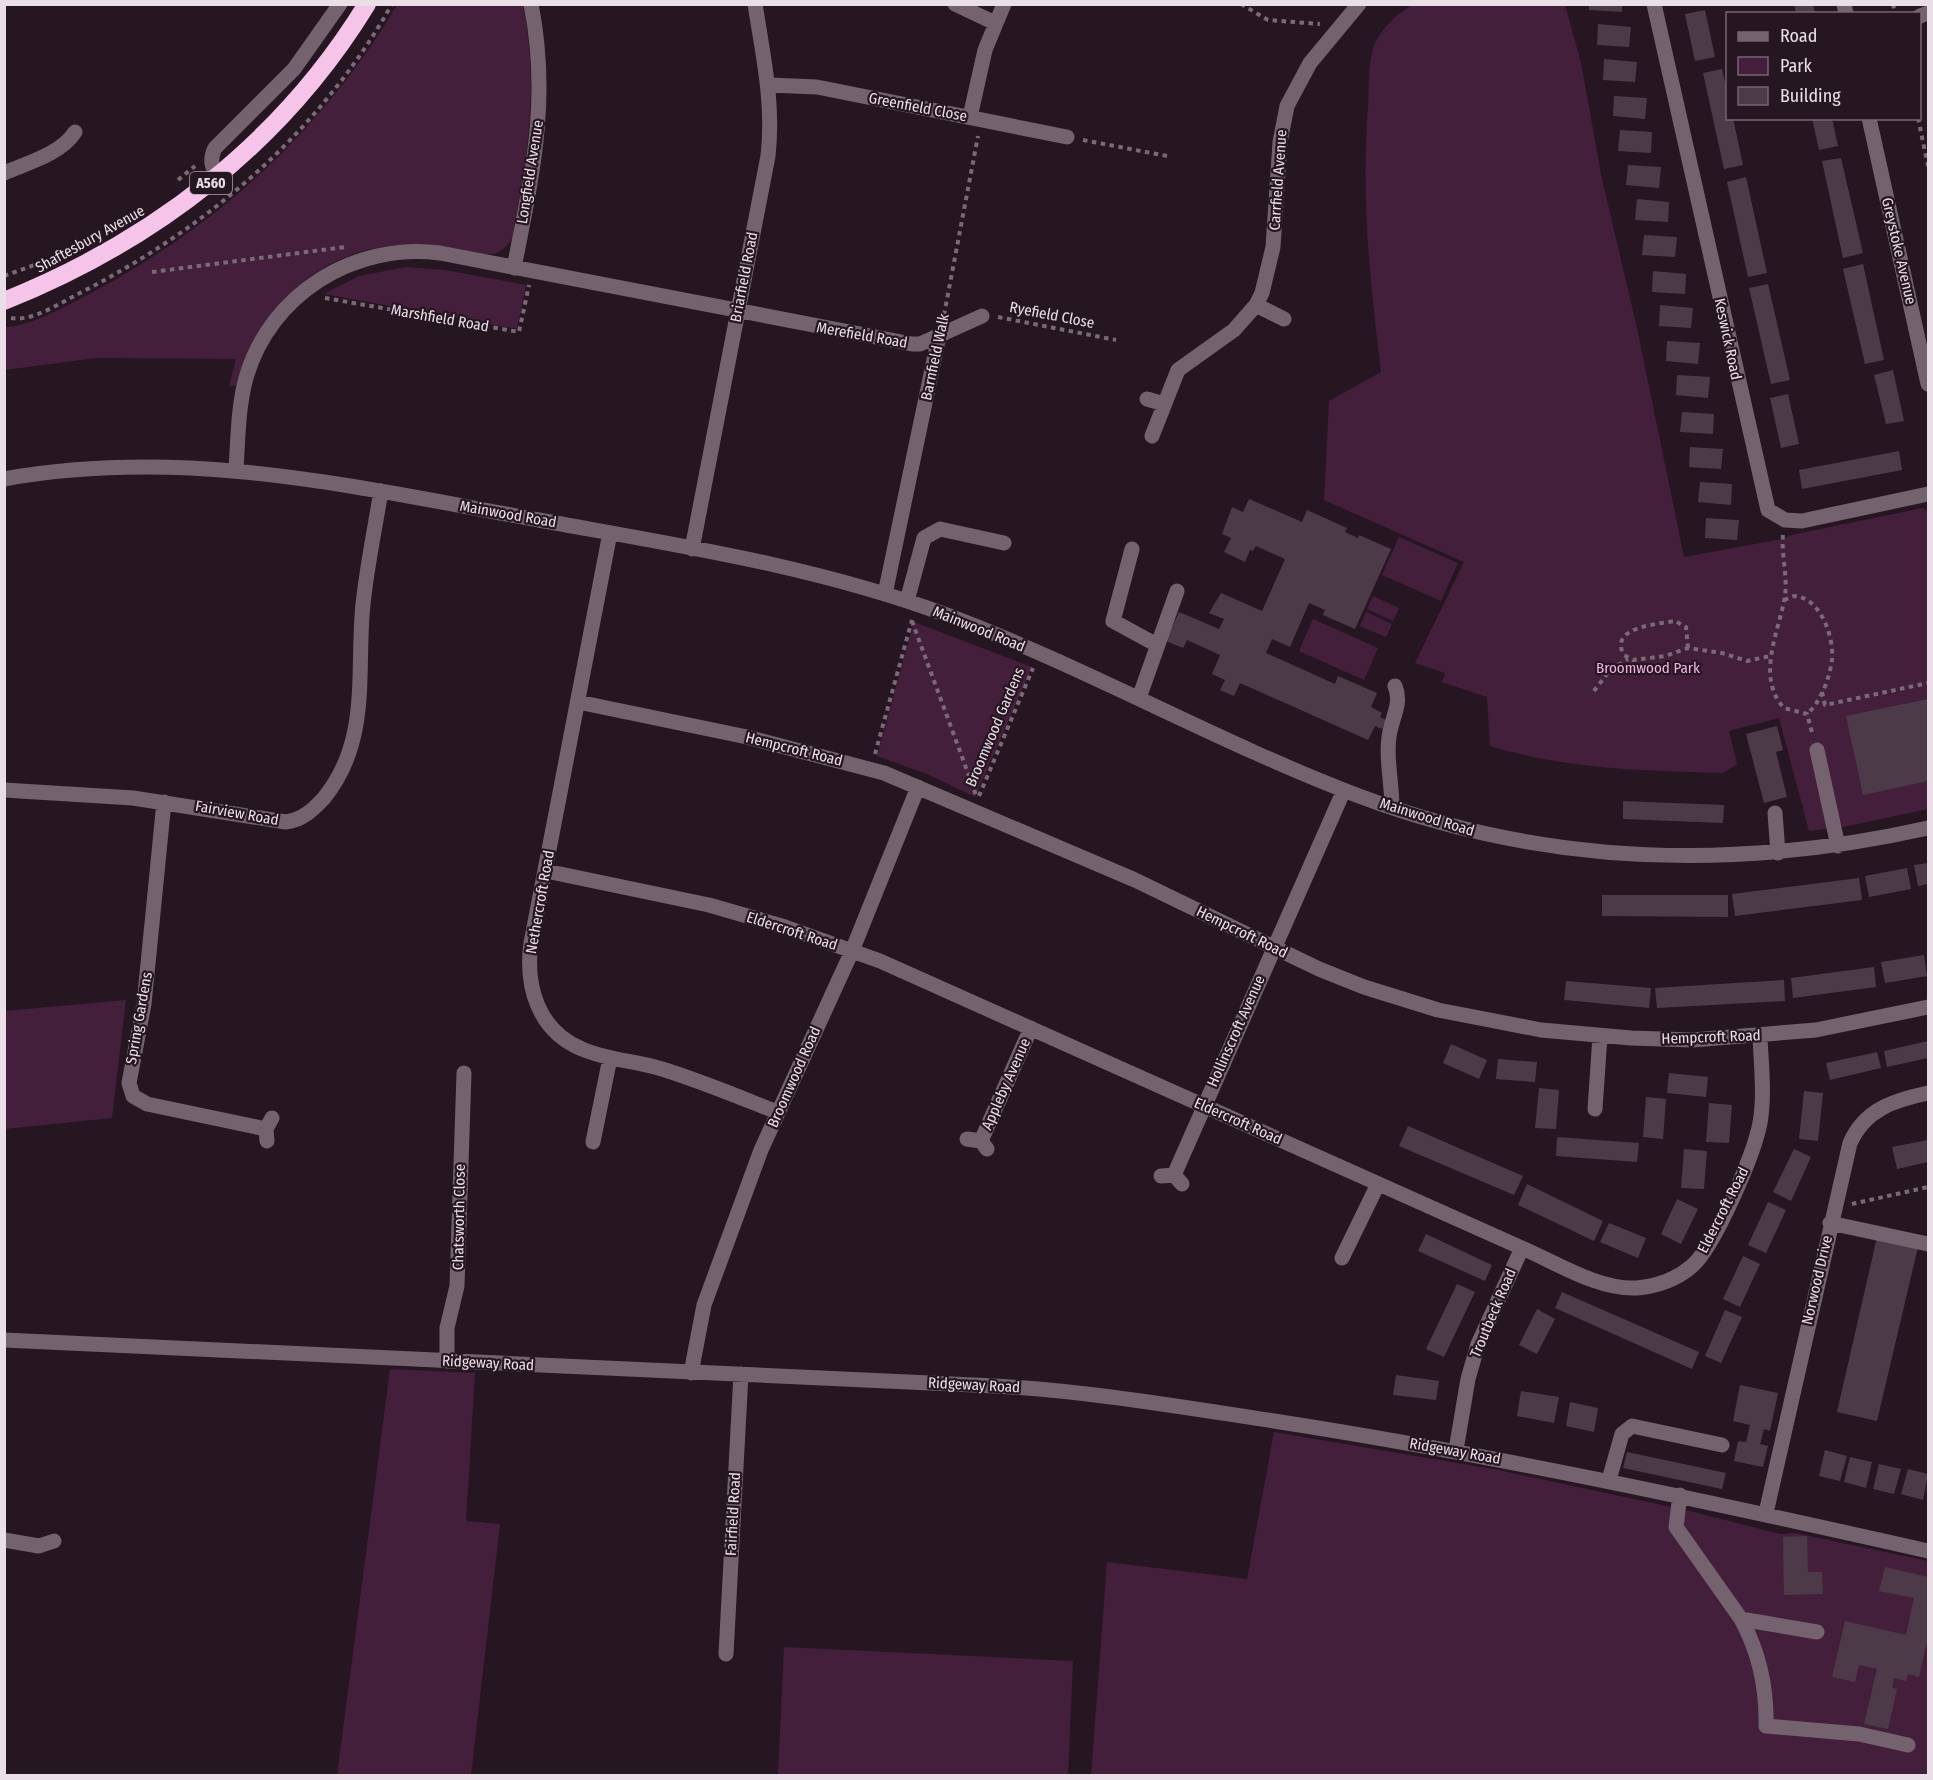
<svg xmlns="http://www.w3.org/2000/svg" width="1933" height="1780" viewBox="0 0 1933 1780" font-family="'Fira Sans Condensed',sans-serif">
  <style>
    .green { fill: #441f3c }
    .building { fill: #4d3a48 }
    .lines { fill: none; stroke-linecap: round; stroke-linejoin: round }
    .path { stroke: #796b76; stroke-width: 4; stroke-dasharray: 4.5 4.5; stroke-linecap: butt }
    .minor { stroke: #75626f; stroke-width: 15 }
    .highway { stroke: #f5c4e8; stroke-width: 18 }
    .labels { text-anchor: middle; stroke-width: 4.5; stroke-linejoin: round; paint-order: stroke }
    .shield { fill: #261622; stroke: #afa3ac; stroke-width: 1.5 }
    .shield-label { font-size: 14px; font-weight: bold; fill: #eadfe7 }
    .street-label { font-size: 15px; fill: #eadfe7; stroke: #261622 }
    .park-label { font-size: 15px; fill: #f6b2e5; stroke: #261622 }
  </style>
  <rect width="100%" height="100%" fill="#261622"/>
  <path class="green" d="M397,5h126c16,81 5,152 -11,233 -4,8 -11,15 -20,16 -21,4 -46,-8 -68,-9 -89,-6 -166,53 -187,140l-8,2 7,-28 -140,-1 -91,12v-43c25,0 65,-23 88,-35 127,-68 230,-163 304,-287z
    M1412,5h153l16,58 21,116 35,149 47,229 99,-18 8,-4 132,-27 5,4v297l-85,18 -34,4 -30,-113 -50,13 8,33 -14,9c-78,-2 -157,-4 -233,-27l-3,-49 -45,-15 3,-9 -30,-10 49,-101 -140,-62 5,-99 52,-29c-11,-92 -20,-172 -13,-265 1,-19 0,-41 5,-59 7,-19 23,-33 39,-43z
    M406,267l39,3 81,15 -9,44 -193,-35 35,-18z
    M1399,537l59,26 -17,38 -59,-26z
    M1373,596l26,12 -6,13 -26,-12z
    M1366,612l26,12 -6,13 -26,-11z
    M1313,619l65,29 -14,32 -65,-29z
    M914,622l118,45 -57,130 -48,-23 -50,-18z
    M126,1000l-14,118 -107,11v-118z
    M390,1369l85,4 -9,148 34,3 -29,251h-134z
    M1274,1432l224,38 192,41 90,23 15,-1 133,28v214l-837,1 16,-214 140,17z
    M784,1647l289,14 -5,114h-290z"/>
  <path class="building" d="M1589,4h33v8l-33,-2z
    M1794,4h19l2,10h-19z
    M1705,10l10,47 -20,4 -10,-47z
    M1598,24l33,3 -2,20 -32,-2z
    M1604,59l33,3 -2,20 -32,-2z
    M1722,69l6,25v24h5l10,47 -19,4 -21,-96z
    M1614,96l33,2 -2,21 -32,-3z
    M1812,118h20l6,28 -19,4z
    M1620,130l32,2 -1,21 -33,-2z
    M1841,158l22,95 -20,5 -21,-97z
    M1628,165l33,2 -2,21 -33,-3z
    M1746,177l21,96 -19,4 -21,-95z
    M1637,199l32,3 -1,20 -33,-2z
    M1644,235l33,2 -2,20 -33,-2z
    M1863,264l21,96 -19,4 -22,-95z
    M1653,271l33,3 -1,20 -33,-2z
    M1768,284l22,96 -19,4 -22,-96z
    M1660,305l33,3 -2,20 -32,-2z
    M1667,341l33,2 -2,21 -32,-3z
    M1893,370l11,51 -18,3 -12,-49z
    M1677,375l33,2 -2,21 -32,-3z
    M1788,394l11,50 -18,4 -11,-50z
    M1682,412l32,2 -1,20 -33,-2z
    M1690,447l33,2 -2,20 -32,-2z
    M1899,451l3,19 -100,19 -3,-19z
    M1700,482l32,2 -1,21 -33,-3z
    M1249,499l53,23 5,-12 40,18 -2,4 13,6 1,-3 32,14 -36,80 -32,-14 2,-5 -16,-7 -19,44 -18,-8 -6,14 69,31 3,-8 39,17 -6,14 11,6 -2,4 6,3 -4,9 -7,-3 -7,14 -128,-57 -6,13 -14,-6 5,-10 -13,-6 8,-19 -33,-15 -4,8 -17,-7 13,-29 40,17 5,-10 -15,-6 12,-20 41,18 23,-52 -29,-13 -3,5 -3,-1 -5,12 -21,-10 7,-14 -9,-4 10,-27 11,5z
    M1706,518l33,2 -2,20 -32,-2z
    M1928,699v82l-65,14 -17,-79z
    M1777,726l6,24 -7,2 11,45 -23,6 -18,-69z
    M1623,801l101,4 -1,18 -100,-4z
    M1928,863v21l-10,2 -4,-21z
    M1907,868l4,21 -42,8 -4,-21z
    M1859,878l3,22 -127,16 -3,-22z
    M1602,895h126v22l-126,-1z
    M1924,955l3,21 -42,7 -4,-21z
    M1874,967l2,20 -83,11 -2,-20z
    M1784,980l1,21 -128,7 -2,-20z
    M1566,981l85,7 -2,20 -85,-8z
    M1928,1041v17l-41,9 -3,-16z
    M1451,1044l36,16 -8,19 -36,-16z
    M1877,1052l4,16 -51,12 -4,-17z
    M1498,1059l39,3 -2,20 -39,-3z
    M1669,1073l39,4 -2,20 -39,-4z
    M1539,1088l20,2 -3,39 -21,-1z
    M1804,1091l19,2 -5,48 -19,-2z
    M1646,1097l20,2 -3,40 -20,-2z
    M1709,1103l23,2 -3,38 -23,-1z
    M1408,1126l115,50 -9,19 -115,-49z
    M1557,1137l82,6 -2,19 -81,-6z
    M1928,1140v22l-31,7 -5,-22z
    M1684,1149l23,2 -3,38 -23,-1z
    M1794,1149l17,8 -20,44 -18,-9z
    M1527,1184l76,37 -9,20 -76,-36z
    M1677,1199l21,10 -17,35 -20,-10z
    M1768,1202l18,8 -20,43 -18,-8z
    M1609,1223l37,15 -8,20 -38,-16z
    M1426,1234l66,31 -7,16 -67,-30z
    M1877,1237l41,10 -41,174 -40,-9z
    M1743,1256l17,8 -20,43 -17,-8z
    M1457,1284l18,8 -31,65 -18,-8z
    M1562,1292l137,60 -7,17 -137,-61z
    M1537,1309l18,10 -18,35 -18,-9z
    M1725,1310l17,7 -21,46 -16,-7z
    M1396,1375l43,6 -3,19 -43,-5z
    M1740,1385l38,8 -8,38 -6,-2 -4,15 8,2 -5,21 -29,-6 4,-20 8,1 4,-17 -17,-4z
    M1521,1391l38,6 -5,26 -37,-7z
    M1570,1402l28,6 -4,24 -28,-6z
    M1825,1450l22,6 -7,25 -21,-5z
    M1627,1452l99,21 -4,16 -99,-21z
    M1850,1457l22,5 -6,26 -22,-6z
    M1879,1464l22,5 -7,25 -21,-5z
    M1908,1469l20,5 -5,26 -22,-6z
    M1807,1536l1,36h14l1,22 -39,1 -1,-58z
    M1885,1567l43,10v60l-9,40 -11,-3 -2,7 -12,-3 -2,10 5,1 -9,40 -24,-5 13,-55 -18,-4 -4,17 -23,-5 13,-56 61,14 8,-37 -35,-7z"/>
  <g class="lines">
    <path class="path" d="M1241,4l27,16 52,4
      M1893,4l2,10
      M1918,118l10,48
      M1083,140l84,16
      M178,180l17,-14
      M152,272l193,-25
      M4,276l33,-12
      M325,298l194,34 10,-47
      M944,315l34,-179
      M998,317l118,23
      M11,318c21,4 49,-15 67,-24 130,-66 242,-162 314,-290
      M1783,535c-2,22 6,45 1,66 -6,32 -28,77 0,107l23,6 6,22
      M1784,600l10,-4c26,1 40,40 38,63 -2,18 -11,43 -25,55
      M912,621l64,174
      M1688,648l-2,-21 -11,-6c-17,3 -67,6 -51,34l9,5 32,-4 23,-8 34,5 25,8 23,-5
      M1594,691l16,-21 18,-11
      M1822,692l3,13 103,-22
      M875,754l37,-134
      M979,796l54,-128
      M1852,1204l76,-17"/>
    <path class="minor" d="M955,4l40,19
      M1654,4l114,506 17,10 17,1 126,-27
      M1844,4l2,10
      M1920,16l8,-3
      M769,85l48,2 250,50
      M970,117l15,-67 19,-46
      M1869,118l59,266
      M4,173c23,-10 57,-19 71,-41
      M218,178c-6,-11 -9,-18 -3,-30l79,-79 46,-65
      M514,268c18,-93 36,-168 17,-264
      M1256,305l28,14
      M1147,399l17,5
      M1152,436l26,-66 56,-40 22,-25 6,-12 11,-46 7,-105 7,-36 23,-43 49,-59
      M236,469c2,-30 2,-62 10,-91 24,-84 108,-136 194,-125l472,91h8l62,-28
      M4,479c184,-33 355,9 535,41 137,25 277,46 408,95 141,53 272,128 412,181 186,70 377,75 569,32
      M610,533l-79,410c-6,43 7,88 51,106 25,11 54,12 80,20 39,12 77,28 115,43
      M692,549l76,-393c6,-53 -5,-100 -13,-152
      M1132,549l-19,72 44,24
      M885,594l54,-258
      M907,601l17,-63 16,-9 64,14
      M1139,698l38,-107
      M578,702l169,35 137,36 251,107 184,89 45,18 74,23 103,20 90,8 61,2 124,-10 112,-23
      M1817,750l21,96
      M4,790l129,8 153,24c16,-2 27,-12 38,-24 47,-58 32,-126 39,-194 4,-38 12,-76 18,-113
      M164,802l-20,202 -15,79 4,13 14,8 119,25
      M1392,807c0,-25 -8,-56 -1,-80 4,-15 10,-26 4,-41
      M1775,813l3,40
      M546,871l163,34 76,22 95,34 642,287c35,15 76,42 115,40 20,-2 40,-9 55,-22 23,-20 62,-112 68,-143 5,-28 1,-59 0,-87
      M1595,1109l5,-73
      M967,1139l14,2 6,8
      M267,1141l-1,-12 6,-11
      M981,1141l50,-113
      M593,1142l17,-84
      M1174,1175l170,-385
      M1161,1176l13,-1 8,9
      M1830,1223l98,21
      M1342,1258l36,-74
      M4,1340l991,46c93,5 186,21 279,35 220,34 437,81 654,130
      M447,1361v-33l10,-42 7,-213
      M691,1373l13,-68 57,-155 91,-199 66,-164
      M1456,1450l12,-71 10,-35 44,-96
      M1609,1480l13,-46 10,-8 90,19
      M1680,1495l-4,32 65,92 76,13
      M1766,1513l84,-370c15,-34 45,-43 78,-50
      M4,1540l35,6 15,-5
      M1741,1619c18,33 26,68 25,107l93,8 49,11
      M726,1654l15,-280"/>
    <path class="highway" d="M4,301c150,-60 278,-158 363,-297"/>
  </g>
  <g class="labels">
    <rect class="shield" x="190" y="172" width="42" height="22" rx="4.5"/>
    <g class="shield-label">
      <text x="211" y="188">A560</text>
    </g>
    <g class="street-label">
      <text transform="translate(918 107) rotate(11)" y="5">Greenfield Close</text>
      <text transform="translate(530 172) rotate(-81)" y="5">Longfield Avenue</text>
      <text transform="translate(1278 180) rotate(-86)" y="5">Carrfield Avenue</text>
      <text transform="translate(90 239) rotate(-29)" y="5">Shaftesbury Avenue</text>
      <text transform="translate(1899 251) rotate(77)" y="5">Greystoke Avenue</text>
      <text transform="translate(744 277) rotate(-79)" y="5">Briarfield Road</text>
      <text transform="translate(1052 315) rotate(11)" y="5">Ryefield Close</text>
      <text transform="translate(440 318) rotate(10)" y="5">Marshfield Road</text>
      <text transform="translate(862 335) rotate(10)" y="5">Merefield Road</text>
      <text transform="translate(1728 339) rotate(78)" y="5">Keswick Road</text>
      <text transform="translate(935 357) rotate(-78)" y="5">Barnfield Walk</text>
      <text transform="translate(508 514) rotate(10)" y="5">Mainwood Road</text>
      <text transform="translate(979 629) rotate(22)" y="5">Mainwood Road</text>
      <text transform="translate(995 727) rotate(-67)" y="5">Broomwood Gardens</text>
      <text transform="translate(794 749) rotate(14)" y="5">Hempcroft Road</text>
      <text transform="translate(237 813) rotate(10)" y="5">Fairview Road</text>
      <text transform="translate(1427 817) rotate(17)" y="5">Mainwood Road</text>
      <text transform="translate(540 902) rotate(-80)" y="5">Nethercroft Road</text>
      <text transform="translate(792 931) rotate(18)" y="5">Eldercroft Road</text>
      <text transform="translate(1242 932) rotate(26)" y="5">Hempcroft Road</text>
      <text transform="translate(139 1018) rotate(-80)" y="5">Spring Gardens</text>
      <text transform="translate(1236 1031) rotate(-66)" y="5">Hollinscroft Avenue</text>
      <text transform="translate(1711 1037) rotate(-2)" y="5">Hempcroft Road</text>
      <text transform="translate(794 1077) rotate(-66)" y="5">Broomwood Road</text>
      <text transform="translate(1006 1084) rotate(-66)" y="5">Appleby Avenue</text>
      <text transform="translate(1238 1121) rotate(24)" y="5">Eldercroft Road</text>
      <text transform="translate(1723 1210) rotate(-63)" y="5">Eldercroft Road</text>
      <text transform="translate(459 1217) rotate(-89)" y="5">Chatsworth Close</text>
      <text transform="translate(1817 1280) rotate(-77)" y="5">Norwood Drive</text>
      <text transform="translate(1493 1313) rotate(-67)" y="5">Troutbeck Road</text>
      <text transform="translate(488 1363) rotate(3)" y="5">Ridgeway Road</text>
      <text transform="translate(974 1385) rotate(3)" y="5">Ridgeway Road</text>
      <text transform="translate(1455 1451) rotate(10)" y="5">Ridgeway Road</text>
      <text transform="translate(733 1514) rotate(-87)" y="5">Fairfield Road</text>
    </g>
    <g class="park-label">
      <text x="1648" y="673">Broomwood Park</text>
    </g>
  </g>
  <rect width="1933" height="1780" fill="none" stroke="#eadfe7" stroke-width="12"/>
  <rect x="1726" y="12" width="195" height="108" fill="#261622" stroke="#746671" stroke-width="1.5"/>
  <rect x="1738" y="32" width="30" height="9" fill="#75626f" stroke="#746671" stroke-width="1.5"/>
  <text x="1780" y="42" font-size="18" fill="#eadfe7">Road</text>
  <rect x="1738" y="57" width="30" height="18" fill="#441f3c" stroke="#746671" stroke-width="1.5"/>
  <text x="1780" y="72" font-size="18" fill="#eadfe7">Park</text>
  <rect x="1738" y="87" width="30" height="18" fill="#4d3a48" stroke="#746671" stroke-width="1.5"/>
  <text x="1780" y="102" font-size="18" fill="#eadfe7">Building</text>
</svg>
